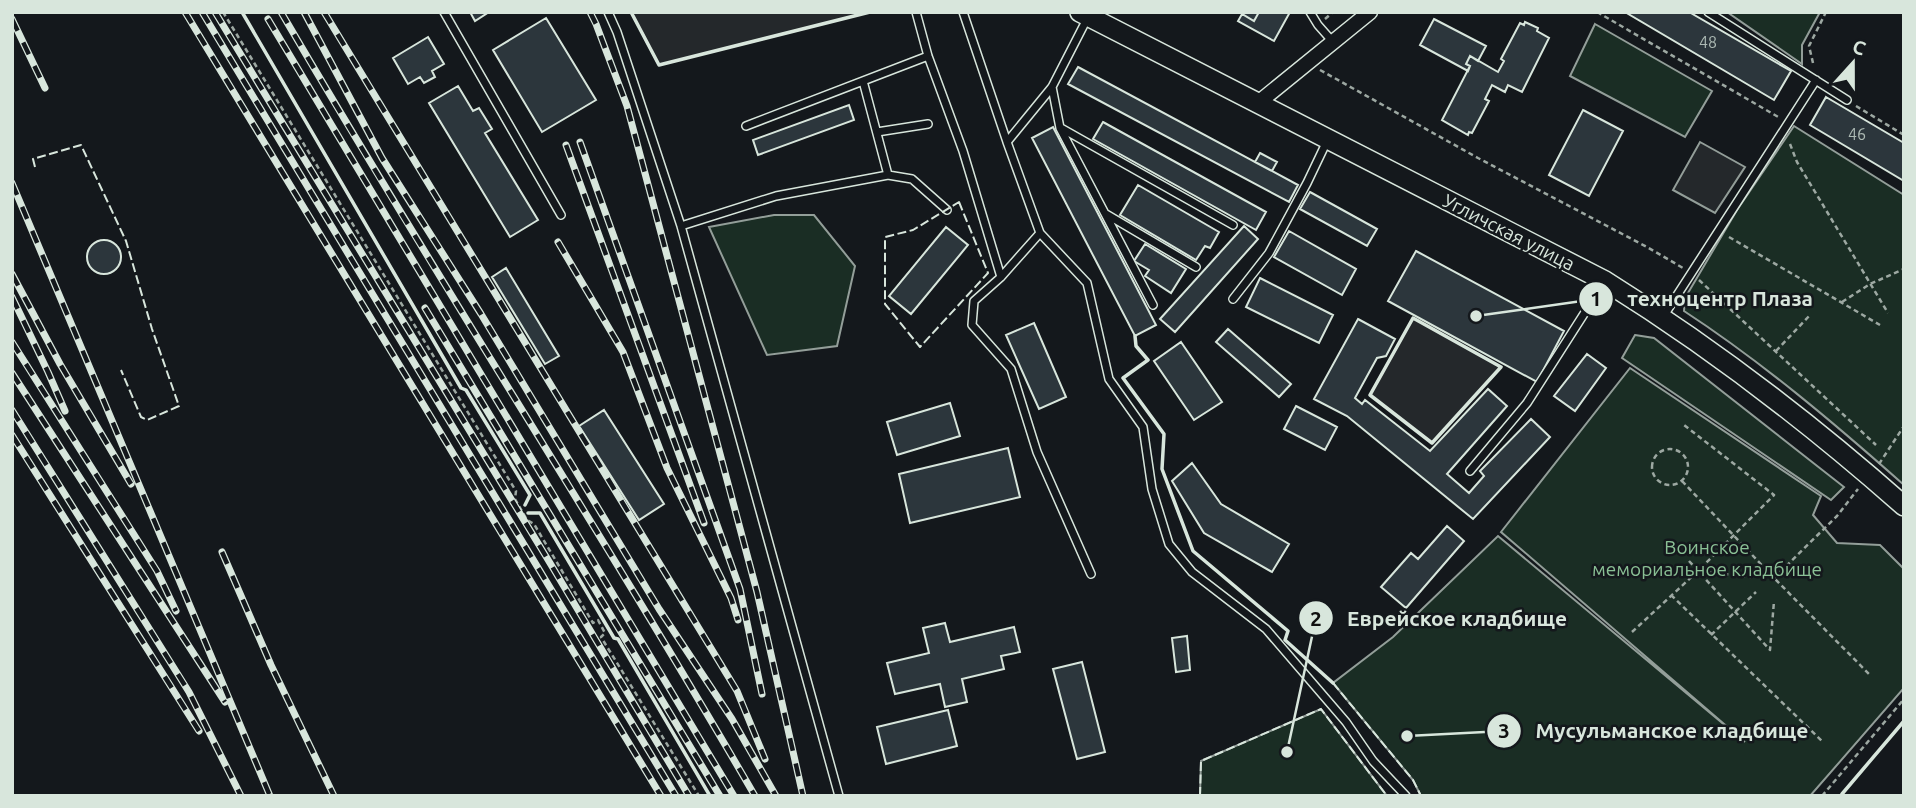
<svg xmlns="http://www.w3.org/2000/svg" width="1916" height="808" viewBox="0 0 1916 808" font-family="Ubuntu,sans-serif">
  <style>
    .green { fill: #1a2d24; stroke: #939e99; stroke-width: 2 }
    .parking { fill: #24282b; stroke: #939e99; stroke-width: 2 }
    .building { fill: #2c363c; stroke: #d8e6dc; stroke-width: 2 }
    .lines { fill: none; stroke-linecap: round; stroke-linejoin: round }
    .service-casing { stroke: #d8e6dc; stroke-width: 10 }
    .minor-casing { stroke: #d8e6dc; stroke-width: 17 }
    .secondary-casing { stroke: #d8e6dc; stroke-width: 22 }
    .path { stroke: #9da8a2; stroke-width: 2.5; stroke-dasharray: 5 3.5; stroke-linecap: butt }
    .service { stroke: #14181c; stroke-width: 7 }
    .minor { stroke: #14181c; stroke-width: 14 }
    .secondary { stroke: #14181c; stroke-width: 19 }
    .rail-casing { stroke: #d8e6dc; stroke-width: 7 }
    .rail { stroke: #14181c; stroke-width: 4.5; stroke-dasharray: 13; stroke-linecap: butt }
    .fence { stroke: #d8e6dc; stroke-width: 2; stroke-dasharray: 9 3.5; stroke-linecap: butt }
    .wall { stroke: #d8e6dc; stroke-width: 3.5 }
    .labels { text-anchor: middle; stroke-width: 5; stroke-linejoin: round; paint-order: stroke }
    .number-label { font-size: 16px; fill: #adbab4 }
    .street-label { font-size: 19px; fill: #d8e6dc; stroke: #14181c }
    .park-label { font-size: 19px; fill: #8ac095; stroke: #14181c }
    .leader { fill: none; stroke: #d8e6dc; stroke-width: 2.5 }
    .callout-dot { fill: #d8e6dc; stroke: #14181c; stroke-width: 2.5 }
    .mark-label { font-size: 21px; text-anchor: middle; font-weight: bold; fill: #111 }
    .callout-label { font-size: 21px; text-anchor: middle; font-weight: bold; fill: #d8e6dc; stroke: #14181c; stroke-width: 5; stroke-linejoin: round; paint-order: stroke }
  </style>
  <rect width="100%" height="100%" fill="#14181c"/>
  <path class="green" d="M1727,12h93l-18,33v19z
    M1595,24l117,67 -27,46 -115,-61z
    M1794,126l110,69v290c-70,-62 -142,-123 -220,-174l1,-13 52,-88z
    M774,215h40l41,51 -18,80 -70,9 -58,-128z
    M1635,335l19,3 190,149 -13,13 -209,-142z
    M1630,368l191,128 -8,19 24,28 43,2 24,24v119l-94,108h-389l-8,-16 -80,-97 60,-46 105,-101 247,206 -244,-210z
    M1321,709l66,87h-187l1,-35z"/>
  <path class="parking" d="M631,12h239l-211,53z
    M1700,142l45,25 -30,46 -42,-23z
    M1413,318l88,49 -69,76 -62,-48z"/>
  <path class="building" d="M470,12h19l-14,9z
    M1239,12h20l-5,9z
    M1259,12h31l-16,29 -36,-20 4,-7 12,7z
    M1625,12h64l102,59 -17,29z
    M546,18l50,82 -54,32 -49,-82z
    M1434,19l52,27 -8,15 -8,-5 -4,8 4,2 -2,5 -48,-26z
    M1525,22l13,6 -1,3 12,7 -27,54 -14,-7 -3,7 -13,-7 -7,14 4,2 -17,32 -3,-1 -1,3 -26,-15 28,-54 -4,-2 4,-8 28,16 6,-11 -3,-2 19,-36 4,2z
    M428,37l16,27 -12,7 3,6 -11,6 -4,-6 -12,7 -15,-26z
    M1078,67l220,118 -9,17 -221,-118z
    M458,86l15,25 6,-3 13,21 -7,4 53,87 -28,17 -81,-134z
    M1826,97l78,46v38l-94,-56z
    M849,105l5,15 -96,35 -5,-15z
    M1583,110l40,21 -34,65 -40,-21z
    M1103,122l163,90 -10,18 -163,-91z
    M1053,127l103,198 -21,11 -103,-198z
    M1260,153l17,9 -5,9 -17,-9z
    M1138,185l81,47 -9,16 -5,-2 -9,14 -76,-45z
    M1310,192l67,37 -10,17 -67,-37z
    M1244,226l14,13 -83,93 -15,-13z
    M946,227l22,18 -57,69 -22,-18z
    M1289,231l67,38 -14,26 -68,-38z
    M87 257a17 17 0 1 1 34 0a17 17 0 1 1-34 0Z
    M1145,244l41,25 -15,24 -26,-17 4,-6 -15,-9z
    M1416,251l148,80 -27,51 -149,-81z
    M506,268l53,88 -14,8 -53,-87z
    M1260,278l73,37 -14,28 -73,-36z
    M1358,319l37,20 -9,17 -9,2 -22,40 7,6 3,-4 65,51 58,-62 19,17 -60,68 22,19 15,-17 -4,-5 51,-52 19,18 -77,82 -126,-103 -33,-17z
    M1034,323l32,74 -27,12 -33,-74z
    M1228,329l63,55 -12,13 -63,-55z
    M1181,342l41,60 -28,18 -40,-59z
    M1587,354l19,14 -31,43 -21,-15z
    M950,403l10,33 -63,19 -10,-33z
    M1296,406l41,21 -12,23 -41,-21z
    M604,410l60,94 -25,16 -60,-94z
    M1008,448l12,49 -110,26 -11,-49z
    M1192,463l29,41 68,40 -17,28 -68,-39 -32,-52z
    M1447,526l17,15 -58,67 -25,-21 30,-34 7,6z
    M945,623l5,19 64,-15 6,25 -19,4 3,13 -42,10 5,23 -22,5 -5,-23 -45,10 -8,-31 42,-10 -6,-25z
    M1187,636l3,34 -14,2 -4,-34z
    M1082,662l23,90 -28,7 -24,-90z
    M948,710l9,36 -71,18 -9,-37z"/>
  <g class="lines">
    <defs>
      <path id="service" d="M444,12l117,203
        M608,12l9,20 64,194 158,570
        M916,12l12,44 35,95 38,126
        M963,12l44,130
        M1310,12l8,13 15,17
        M1708,12l139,88
        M1088,17l-36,70 -45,55 33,91 -39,44 -27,24 -2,24 39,44 26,83 54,122
        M1052,87l8,41 93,177
        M746,126l182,-70
        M1061,128l172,97
        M877,132l51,-8
        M888,175l24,4 35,31
        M1106,214l90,53
        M681,226l95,-30 112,-21 -25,-94
        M1040,233l47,50 22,96 34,48 9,62 17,55 23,28 74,57 80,93 27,39 33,35
        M1233,299l36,-46 38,-70 21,-44
        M1663,317l153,-237
        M1470,471l57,-68 78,-122"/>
      <path id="minor" d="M1258,103l112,-91"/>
      <path id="secondary" d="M1080,12l525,269c106,66 205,142 299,225"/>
    </defs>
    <use href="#service" class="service-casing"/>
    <use href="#minor" class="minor-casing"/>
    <use href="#secondary" class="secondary-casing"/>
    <path class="path" d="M223,12l293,479 -1,8 12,21 7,4 59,99 5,-3 7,13 -4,4 98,159
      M1597,12l183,106
      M1325,19l8,-7
      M1813,63l-4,-17 17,-34
      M1320,70l158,88 169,89 36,21
      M1856,106l48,29
      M1790,144l7,18 91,151
      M1729,237l151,88
      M1699,280l177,165
      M1842,302l28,-18 34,-15
      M1776,351l35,-37
      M1652 467a18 18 0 1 1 36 0a18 18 0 1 1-36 0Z
      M1879,464l25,-38
      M1682,481l92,97 95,96
      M1689,561l81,89 4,-49
      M1698,571l53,6
      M1774,578l63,-62 21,-27
      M1671,595l152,147
      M1632,632l66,-61 76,-76 -90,-70
      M1711,635l45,-43
      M1822,796l82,-97"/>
    <use href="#service" class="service"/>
    <use href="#minor" class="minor"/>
    <use href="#secondary" class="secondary"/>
    <defs>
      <path id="rail" d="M185,12l476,784
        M202,12l474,784
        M215,12l335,551 139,233
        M281,12c154,264 321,520 474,784
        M304,12l78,146 99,156 178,295 73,110 44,77
        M324,12l413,679 28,68
        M590,12l6,12 31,82 130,486 46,204
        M12,19l33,69
        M268,19l466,777
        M580,142l160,447 22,105
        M566,145l138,378
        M12,183l258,613
        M558,242l65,110 44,116 64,130 7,22
        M12,274l48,90 71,120
        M12,297l36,75 17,39
        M425,308l295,488
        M12,342l145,229 19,40
        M12,373l213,329
        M12,410l177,282 52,104
        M12,435l187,296
        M222,552l49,113 63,131"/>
    </defs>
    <use href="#rail" class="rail-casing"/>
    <use href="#rail" class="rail"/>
    <path class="fence" d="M35,167l-2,-8 48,-14 45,96 26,88 27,77 -32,14 -6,-3 -20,-47
      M959,202l29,71 -68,74 -35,-43v-67l28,-7z
      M1333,683l80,97 8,16
      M1200,796l1,-35 120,-52 66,87"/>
    <path class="wall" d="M242,12l219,376 5,2 64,105 -5,10
      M631,12l28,53 211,-53
      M1413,318l88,49 -69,76 -62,-48z
      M1135,336l1,10 12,14 -25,18 41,56 -2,35 31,82 95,80 -3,9 48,43
      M528,513h12l74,125 4,1 92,157
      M1844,796l-2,-2 62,-73"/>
  </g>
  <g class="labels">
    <g class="number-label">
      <text x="1708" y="48">48</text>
      <text x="1857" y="140">46</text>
    </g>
    <g class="street-label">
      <text transform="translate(1509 232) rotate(27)" y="7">Угличская улица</text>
    </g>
    <g class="park-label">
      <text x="1707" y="554">Воинское<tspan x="1707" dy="22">мемориальное кладбище</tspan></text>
    </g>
  </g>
  <path class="leader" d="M1476 316L1596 299M1287 752L1316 618M1407 736L1504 731"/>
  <g class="callout-dot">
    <circle cx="1476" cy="316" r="7"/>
    <circle cx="1287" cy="752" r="7"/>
    <circle cx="1407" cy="736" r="7"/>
    <circle cx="1596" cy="299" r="18"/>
    <circle cx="1316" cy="618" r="18"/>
    <circle cx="1504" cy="731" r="18"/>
  </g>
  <g class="mark-label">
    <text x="1596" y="306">1</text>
    <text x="1316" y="626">2</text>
    <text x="1504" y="738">3</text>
  </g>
  <g class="callout-label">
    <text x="1720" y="306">техноцентр Плаза</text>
    <text x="1457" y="626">Еврейское кладбище</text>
    <text x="1672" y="738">Мусульманское кладбище</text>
  </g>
  <rect width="1916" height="808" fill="none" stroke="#d8e6dc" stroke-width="28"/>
  <g transform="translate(1853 63) rotate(21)" stroke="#14181c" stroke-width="5" paint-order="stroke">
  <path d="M0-5L12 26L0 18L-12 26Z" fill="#d8e6dc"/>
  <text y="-10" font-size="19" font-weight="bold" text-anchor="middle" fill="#d8e6dc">С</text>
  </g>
</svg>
